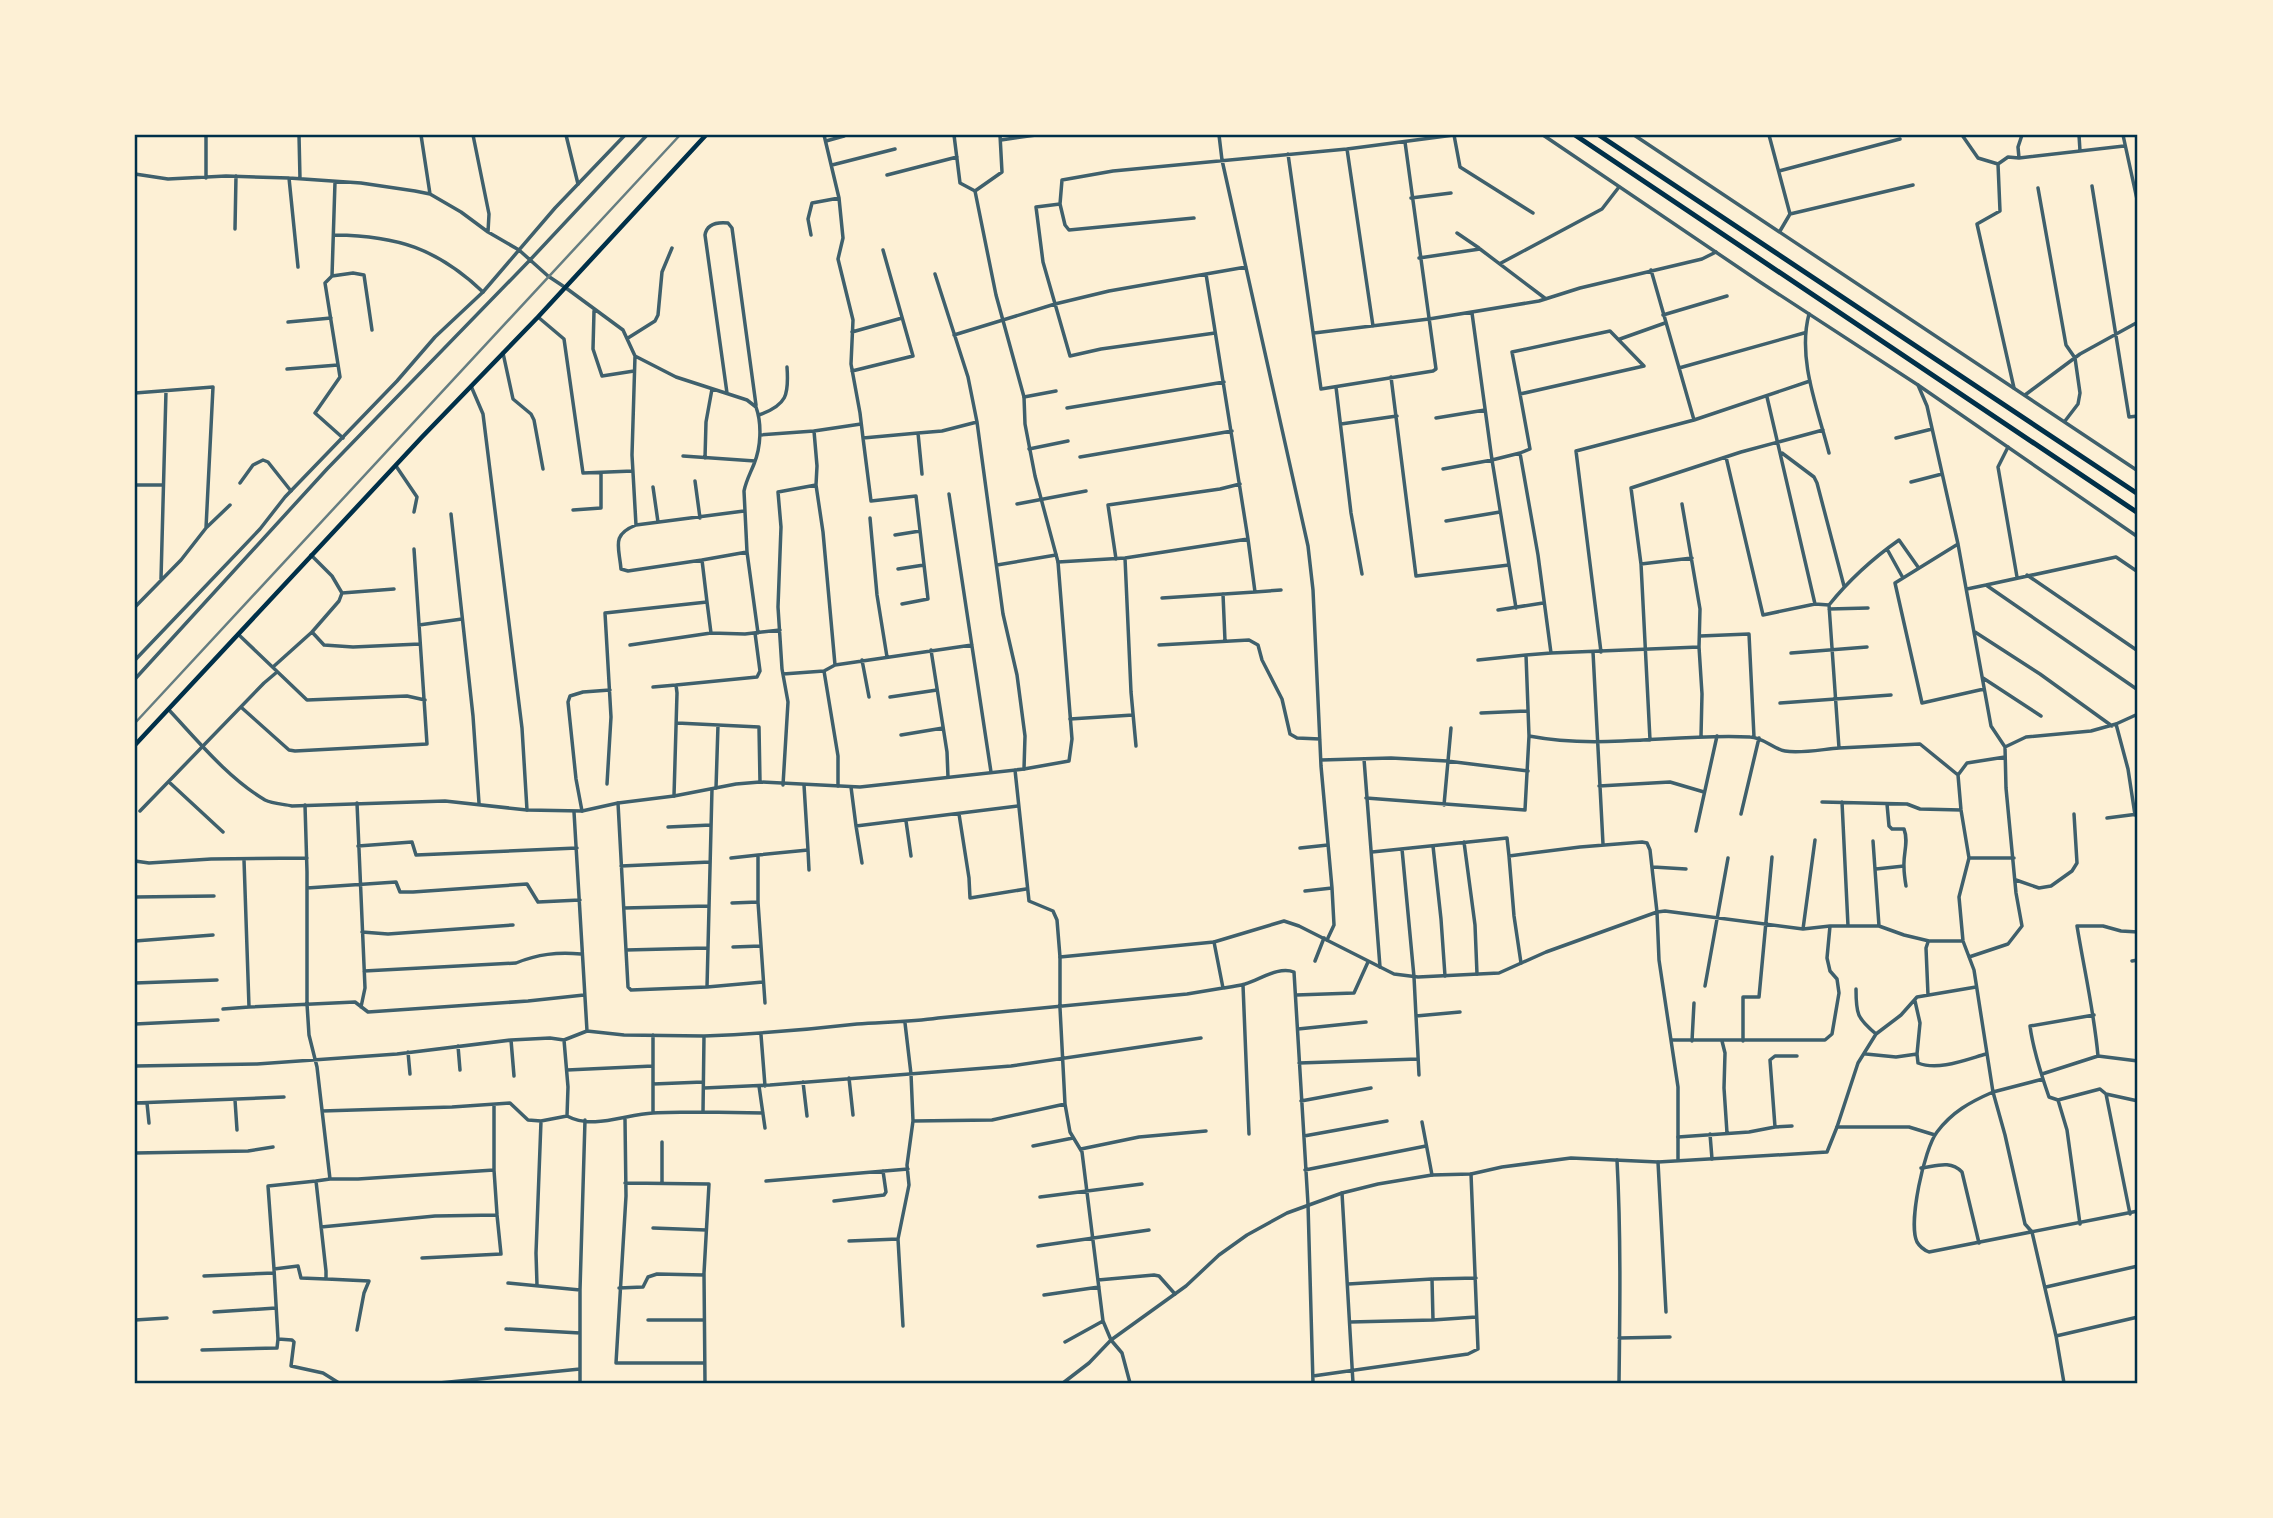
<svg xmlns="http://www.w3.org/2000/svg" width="2273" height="1518" viewBox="0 0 2273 1518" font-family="'Space Grotesk',sans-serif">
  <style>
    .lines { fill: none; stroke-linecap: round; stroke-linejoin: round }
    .minor { stroke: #3f606c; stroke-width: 3.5 }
    .tertiary { stroke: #3f606c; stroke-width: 3.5 }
    .secondary { stroke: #003049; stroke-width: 4.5 }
    .trunk { stroke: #003049; stroke-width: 5 }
    .rail { stroke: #657d81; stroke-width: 2.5 }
    .neatline { fill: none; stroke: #003049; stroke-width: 2.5 }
  </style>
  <rect width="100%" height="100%" fill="#fdf0d5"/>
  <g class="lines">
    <path class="minor" d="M206,135v43
      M299,135l1,44
      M421,135l9,59
      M473,135l16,79 -1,18
      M566,135l12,49
      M824,135l15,63 4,40 -5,21 15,61 -2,44 9,49 3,25 55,-5 4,41
      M954,135l6,48 15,8
      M1219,135l3,25 86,386 5,44 8,176 11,122 2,37 -7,15
      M1454,135l6,32 73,46
      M1769,135l21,79 123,-29
      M1905,135h1
      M1962,135l16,23 20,6 2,47 -23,13 37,164
      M2079,135l1,16
      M2123,135l15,69
      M1001,140l35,-5
      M826,141l18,-5
      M1347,149l26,177
      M1288,154l33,235 112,-18 3,-2 -31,-227
      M2019,158l105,-12
      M1998,164l10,-7 11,1 -1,-11 4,-12
      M832,165l63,-16
      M1779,171l121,-32
      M135,174l33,5 58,-3 63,2 72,5 54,8 15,3 31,18 27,20 31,18
      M887,175l70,-18
      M289,178l9,89
      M335,182l-3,94 -7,7 15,94 -25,36 28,25
      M2092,186l37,231 9,-1
      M2038,188l28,157 9,13 5,35 -2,11 -13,17
      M1411,198l40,-5
      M1060,204l5,21 4,5 125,-12
      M235,229l1,-53
      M1780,231l10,-17
      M1457,233l22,15
      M335,235c62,1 102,13 148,57
      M811,235l-3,-16 4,-16 27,-5
      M1419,258l61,-9 66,50
      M1501,263l101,-54 17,-22
      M1651,270l43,150 116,-39
      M935,274l33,103 9,45 26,192 14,61 8,61 -1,33
      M332,276l21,-3 11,2 8,55
      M566,288l57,42 12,26 41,21 71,23 9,7c6,17 5,40 -2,57 -4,10 -8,17 -10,27l3,61 -45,8 5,42 -102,11 6,104 -4,67
      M594,311l-1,38 9,27 32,-5
      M1472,313l20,147 28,-7 18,102 13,98 -25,2 3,81c73,14 147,-3 221,1 13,0 23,12 35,14 15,3 39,-2 54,-3l-10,-143
      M1809,314c-12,45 9,95 20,139
      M1663,315l64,-19
      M538,317l26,22 19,134 50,-2
      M288,322l43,-4
      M852,332l50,-14
      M1215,333l-114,16 -31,7 -27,-94 -7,-55 24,-3 2,-24 51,-9 234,-22 107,-14
      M1314,333l115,-14 110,-18 41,-13 122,-29 14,-7
      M954,335l101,-31 54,-13 97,-17
      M628,338l27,-17 3,-6 4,-43 10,-24
      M1620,339l45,-16
      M503,353l10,46 18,15 3,6 9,49
      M635,356l-3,99 4,70
      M1679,368l125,-35
      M287,369l51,-4
      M852,371l61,-15 -30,-106
      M1391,377l25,199 93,-11
      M1918,385l9,21 31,138 33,182 14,21 1,41 10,105 6,33 -14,18 -39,13
      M471,386l12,28 39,314 5,82
      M1336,387l15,126 11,61
      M135,393l78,-6 -7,141 -25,32 -46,47
      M727,393l-22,-158c2,-12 13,-13 23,-12l4,5 24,177
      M2025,395l55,-41 58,-32
      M1024,397l32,-6
      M1767,397l48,207 14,1c20,-25 43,-46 70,-65l19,27
      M1067,408l157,-26
      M759,415c28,-10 30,-20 28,-48
      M1436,418l49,-8
      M1341,424l56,-8
      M814,431l47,-7
      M918,433l24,-2 35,-9
      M760,435l54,-4 3,35 -1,19 -38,7 3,35 -3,80 4,62 6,33 -5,83
      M863,438l8,63 45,-5 12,103 -26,5
      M1896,438l36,-9
      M2008,447l-10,20 19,110
      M1029,449l39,-8
      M1520,453l10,-4 -10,-55 124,-28 -34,-35 -98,21 8,42
      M1782,453l32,24 3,6 27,103
      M683,456l72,5
      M1080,457l152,-26
      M1726,457l37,158 52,-11
      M705,458l1,-36 6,-33
      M396,466l21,31 -3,15
      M1443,469l49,-9 24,148
      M695,481l5,37
      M1911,482l31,-8
      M240,483l13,-18 10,-5 5,2 23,29
      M135,485h28
      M816,485l7,47 12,133 -11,6 14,85v30
      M653,487l5,35
      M949,494l42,278
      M1017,504l69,-13
      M1682,504l18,105 -1,38 3,47 -1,42
      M573,510l28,-2v-35
      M451,514l22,202 6,87
      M870,518l7,77 10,62
      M1446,521l54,-9
      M207,527l23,-22
      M895,535l25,-4
      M1958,544l-63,39 27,120 62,-14
      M1887,549l16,29
      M747,552l11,81
      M311,555l21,21 10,17 -3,8 -27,31 12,13 29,2 67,-3
      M1125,558l6,134 5,54
      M1116,559l-8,-54 112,-16 20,-5
      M702,560l-74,11 -7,-2c-2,-23 -10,-34 15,-44l108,-14
      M1058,562l67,-4 123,-19 -42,-265 40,-7
      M1641,564l51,-6
      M997,565l59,-10
      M898,569l26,-4
      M2027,575l111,76
      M161,579l5,-188
      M1986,585l130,-28 22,15
      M1967,589l19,-4 152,105
      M1255,592l26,-2
      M342,593l52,-4
      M1223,594l2,47
      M1162,598l93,-6 -7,-53
      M1829,609l39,-1
      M1498,610l45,-7
      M419,625l43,-6
      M1975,632l65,42 72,52
      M711,633l34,1 35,-4
      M239,635l68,65 100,-4 18,4
      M1700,636l49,-2 5,103
      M630,645l81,-12 -4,-31
      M1159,645l90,-5 9,5 4,15 20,39 8,35 7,4 23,1
      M931,650l16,102 1,25
      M1593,652l10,192
      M1601,652l-25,-201 118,-31
      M1551,653l148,-6
      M1791,653l76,-6
      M862,660l7,37
      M1478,660l48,-5
      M835,665l137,-20
      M273,667l39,-35
      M783,674l41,-3
      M1983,678l58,38
      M676,685l81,-8 3,-6 -5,-38
      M653,687l23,-2 1,8 -3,103
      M890,697l47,-7
      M1780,703l111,-8
      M242,708l47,42 6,1 132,-7 -13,-195
      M1481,713l46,-2
      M1070,719l63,-4
      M677,723l82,4 1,55
      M2116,724l12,45 7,46
      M901,735l42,-7
      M1650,740l-9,-176 -10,-76 110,-36 82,-22
      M2005,747l21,-10 65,-6 25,-7 22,-10
      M1839,748l81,-4 38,31
      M2005,757l-38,6 -9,12 3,35 8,48 -10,39 4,44 11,29 19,122 50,-13
      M1364,759l16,208
      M1321,760l70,-2 56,3 81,10
      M169,782l54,50
      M1599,786l71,-4 34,10
      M851,787l5,39 162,-20
      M716,788l2,-63
      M1366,798l159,12 4,-74
      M1822,802l85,2 13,5 41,1
      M1842,802l6,124
      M357,803l8,185 -4,19
      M618,803l10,184 3,3 76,-3 5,-198
      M1887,804l2,22 3,3h12c5,13 -1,24 0,38 0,6 1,13 2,19
      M305,805l2,67v132l2,31 8,32 13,112 -14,2 10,90v8l-25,-1 -3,-12 -24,3 4,70 14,1 2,2 -3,24 32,7 16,10
      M1444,805l7,-77
      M140,811l124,-128 13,-11
      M582,811l-6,-32 -8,-77 2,-6 13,-4 27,-2
      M959,814l10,64 1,20 56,-9
      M1741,814l18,-76
      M2107,818l31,-4
      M906,821l5,35
      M856,826l6,37
      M668,827l43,-2
      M1696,831l21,-95
      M1873,841l6,85
      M1464,842l11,83 2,49
      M358,846l54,-4 4,13 161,-7
      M1433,846l8,73 4,57
      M1300,848l28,-3
      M1402,849l12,128 5,98
      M808,850l1,20
      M1372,852l135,-14 2,18
      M731,858l27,-3
      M1969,858h45
      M244,860l5,147 106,-5 13,10 160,-11 56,-6
      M135,861l14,2 62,-4 96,-1
      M621,866l89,-4
      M1653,867l33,2
      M1876,869l28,-3
      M2016,880l23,8 12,-2 21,-15 5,-8 -3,-49
      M307,888l89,-6 4,10h13l114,-8 11,18 42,-2
      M1305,891l27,-3
      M135,897l79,-1
      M732,903l26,-1
      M624,908l85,-2
      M1803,929l12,-89
      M362,932l26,2 125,-9
      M135,941l78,-6
      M1214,942l9,46c7,-1 15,-2 22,-4 16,-5 34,-18 49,-12l14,232 5,179
      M733,947l28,-1
      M626,950l81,-2
      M1060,957v51l5,96 5,28 12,20 21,169 8,19 11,13 8,30
      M1315,961l9,-23
      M2132,961l6,-1
      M1521,963l-7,-47 -5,-60 71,-9 62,-5 5,1 3,7 7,62 8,-1 138,18 27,-3h49l25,9 25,6h34
      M364,971l152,-8c22,-9 41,-11 65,-9
      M135,983l82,-3
      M1243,985l6,149
      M1705,986l23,-128
      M707,987l56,-5
      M1856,989c0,25 1,29 20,45
      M1296,995l58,-2 14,-31
      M1928,995l-2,-47 2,-6
      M1915,1001l5,22 -3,31
      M765,1003l-7,-101v-47l50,-5 -4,-65
      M223,1009l26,-2
      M1416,1016l44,-4
      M905,1023l6,51 2,47
      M135,1024l83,-4
      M1298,1029l68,-7
      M587,1031l37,4 80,1
      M761,1035l4,51
      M511,1040l3,36
      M1672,1040h153l7,-6 7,-41 -2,-14 -7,-8 -3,-13 3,-32
      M1692,1041l2,-38
      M1722,1041l3,12 -1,35 3,45
      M1743,1041v-44h16l13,-140
      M458,1046l2,24
      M408,1052l2,22
      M1866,1054l30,3 21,-3 1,9c20,8 47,-3 68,-9
      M2098,1056c-4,-45 -14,-87 -21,-130h26l18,5 17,1
      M1299,1063l119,-4
      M135,1066l122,-2 140,-10 114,-14 39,-2 14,2
      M567,1070l86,-4
      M2042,1074l56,-18 40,5
      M849,1078l4,37
      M803,1082l4,34
      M653,1084l50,-2
      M759,1086l6,42
      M704,1088l66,-3 241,-19 190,-28
      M2106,1094l24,120
      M235,1100l2,30
      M2058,1100l42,-11 6,5 32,7
      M1301,1101l70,-13
      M135,1103l149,-6
      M147,1103l2,20
      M322,1111l130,-4 58,-4 18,17 13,1 -5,132 1,32
      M703,1112l60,1
      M653,1113v-78
      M567,1116c26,14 59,-2 86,-3 17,-1 34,-1 50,-1l1,-76c51,-2 101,-6 153,-12 28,-2 53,-2 81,-6l249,-24 36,-6
      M625,1119l1,77 -10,167h88
      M541,1121l26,-5 1,-29 -4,-47 23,-9 -13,-219
      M1422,1122l10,53
      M1775,1127l17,-1
      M1837,1127l21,-64 18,-29 25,-19 16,-18 59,-10
      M1710,1134l2,25
      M1304,1136l83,-15
      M1678,1137l71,-5 26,-5 -5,-67 5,-4h22
      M662,1142v41
      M1033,1146l40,-8
      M1081,1149l58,-12 67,-6
      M135,1153l113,-2 25,-4
      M1617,1160c4,74 3,149 2,223
      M1658,1162l8,150
      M1921,1168c16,-2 29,-8 41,4l17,71
      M494,1170v-65
      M1305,1170l121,-24
      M330,1179h28l136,-9 3,44
      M766,1181l142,-12
      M625,1183l84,1 -5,89 1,110
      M1342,1193l11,190
      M1040,1197l102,-13
      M834,1201l50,-6 2,-3 -3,-21
      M2080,1224l-13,-94 -9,-30 -9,-3c-8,-23 -16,-48 -19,-71l64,-11
      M321,1227l114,-11 62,-1 4,39 -79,4
      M653,1228l53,2
      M2032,1232l24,104 8,47
      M849,1241l49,-2
      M1038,1246l111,-16
      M274,1269l-6,-83 48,-5
      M204,1276l70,-3
      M327,1279l42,2 -5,12 -7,37
      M1433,1279l43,-1
      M1098,1280l56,-5 5,1 16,18
      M508,1283l72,7
      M1348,1284l84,-5 1,41 -83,2
      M2046,1287l92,-21
      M619,1288l24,-1 5,-10 9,-3 47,1
      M1044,1295l55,-8
      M214,1312l62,-4
      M135,1320l32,-2
      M648,1320h55
      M1433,1320l43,-3
      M903,1326l-5,-87 11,-54 -2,-20 6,-44 79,-1 73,-16
      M506,1329l74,4
      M2056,1336l82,-19
      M1619,1338l51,-1
      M1065,1342l38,-21
      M202,1350l75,-2 1,-9
      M1313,1376l155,-22 10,-5 -7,-175
      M439,1383l141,-14
      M580,1383v-93l5,-170"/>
    <path class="tertiary" d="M1543,135l217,147 158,103 220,152
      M1634,135l504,336
      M519,250l29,26 18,12
      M135,660l125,-131 25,-32 112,-116 38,-44 48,-45 72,-84 70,-73
      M135,679l192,-210 203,-209 117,-125
      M169,710c29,31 59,68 96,90 8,4 19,4 27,6l153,-5 82,9 55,1 36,-8 56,-7 62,-12 24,-2 100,5 164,-18 45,-8 3,-22 -14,-177 -23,-86 -10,-52 -1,-27 -28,-102 -21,-104 27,-19 -2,-37
      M1015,770l14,131 24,10 4,9 3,37 154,-15 70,-21 15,5 95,48 24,3 81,-4 47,-21 111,-40 2,48 19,127v74
      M2032,1232l-7,-8 -20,-89 -12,-43c-23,10 -41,20 -56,40 -13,17 -29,91 -20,110 3,5 7,8 12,10l209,-41
      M1063,1383l26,-20 22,-23 75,-54 33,-31 28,-20 40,-22 55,-20 36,-9 54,-9 39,-1 31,-7 69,-9 87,4 169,-10 10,-25h72l26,8"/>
    <path class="secondary" d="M135,745l287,-308 116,-120 168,-182"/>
    <path class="trunk" d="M1575,135l563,378
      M1599,135l539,359"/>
    <path class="rail" d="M135,723l545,-588"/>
  </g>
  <rect width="2273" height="1518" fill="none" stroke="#fdf0d5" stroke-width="273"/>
  <rect x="136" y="136" width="2000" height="1246" class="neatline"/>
</svg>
